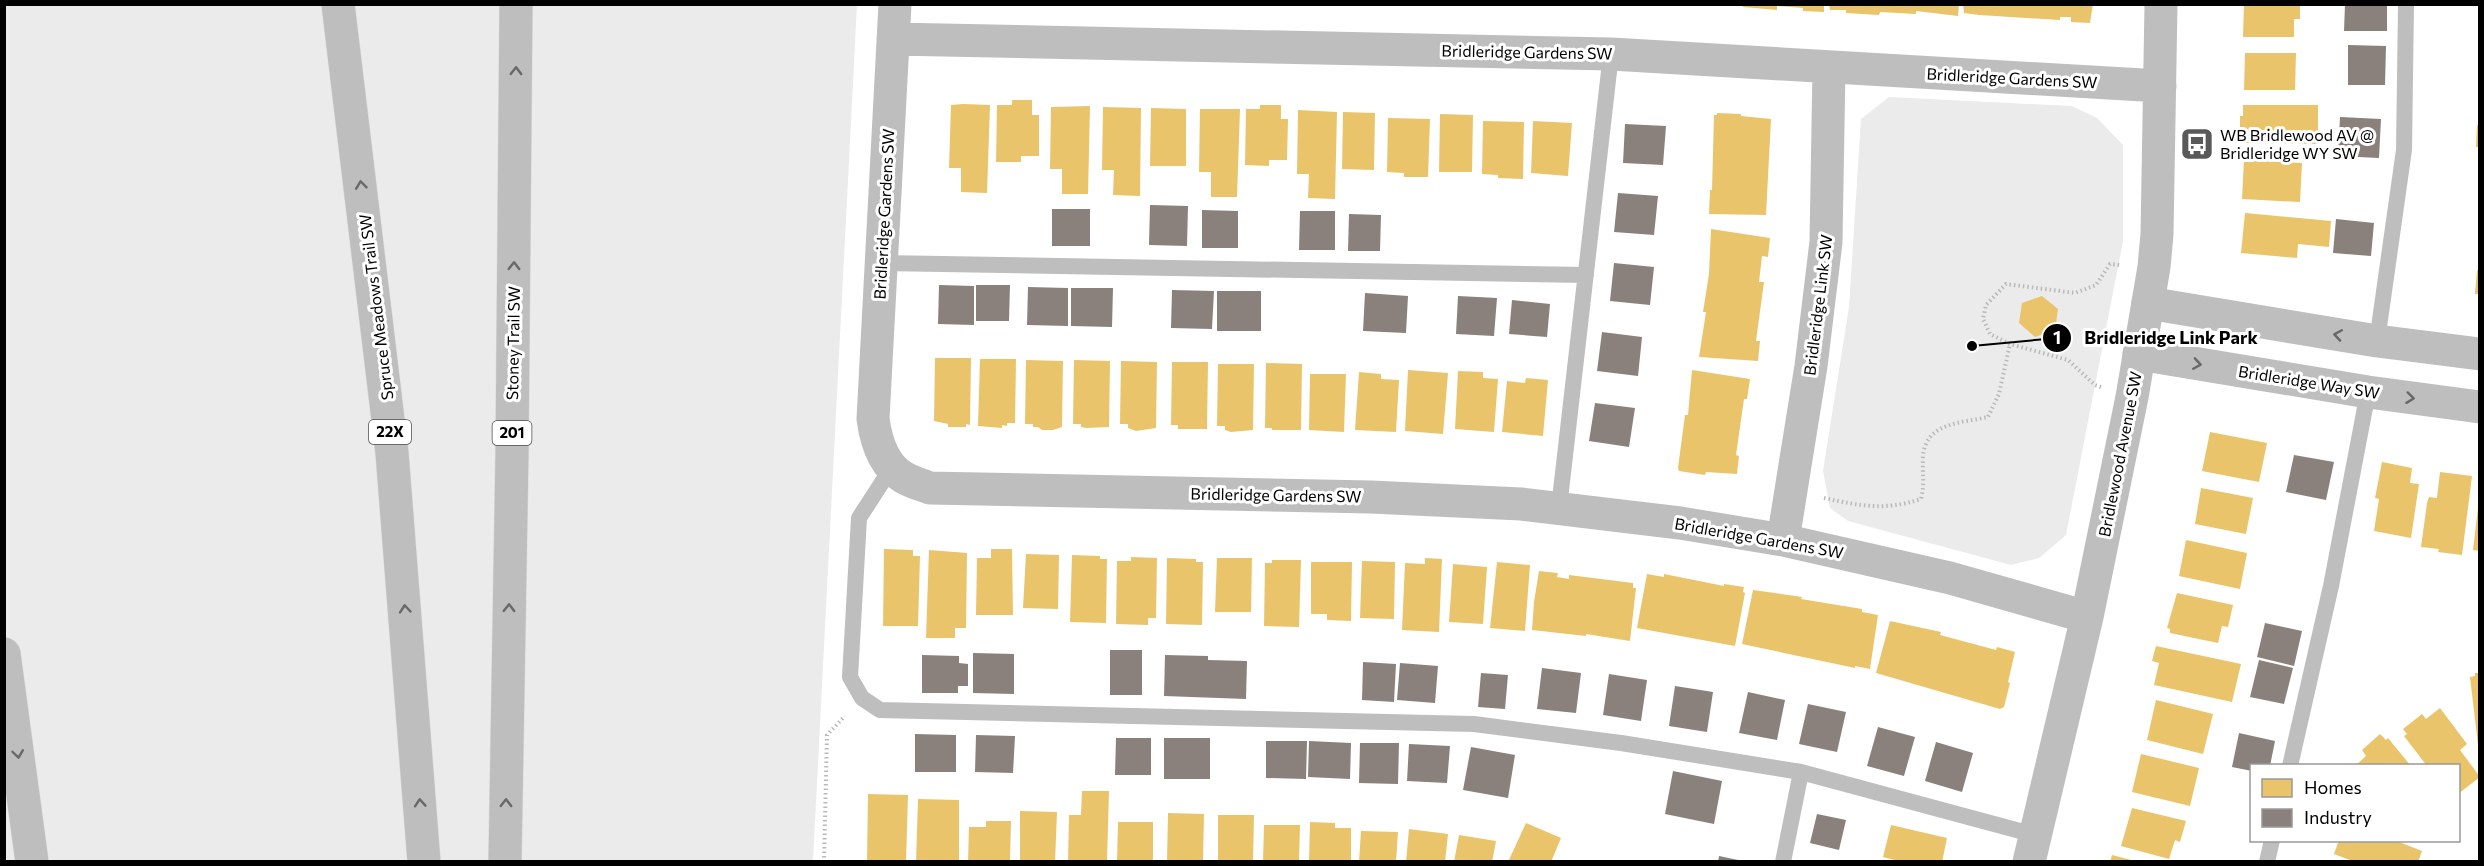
<svg xmlns="http://www.w3.org/2000/svg" width="2484" height="866" viewBox="0 0 2484 866" font-family="Commissioner,sans-serif">
  <style>
    .green { fill: #ebebeb }
    .homes { fill: #e9c46a }
    .industry { fill: #8a817c }
    .lines { fill: none; stroke-linecap: round; stroke-linejoin: round }
    .motorway-casing { stroke: #dbdbdb; stroke-width: 34 }
    .path { stroke: #b9b9b9; stroke-width: 4; stroke-dasharray: 1.5 3; stroke-linecap: butt }
    .service { stroke: #bebebe; stroke-width: 16 }
    .minor { stroke: #bebebe; stroke-width: 33 }
    .tertiary { stroke: #bebebe; stroke-width: 33 }
    .motorway { stroke: #bebebe; stroke-width: 33 }
    .oneway { stroke: #686868 }
    .labels { text-anchor: middle; stroke-width: 6; stroke-linejoin: round; paint-order: stroke }
    .shield { fill: #fff; stroke: #4c4c4c; stroke-width: 1.5 }
    .shield-label { font-size: 15px; font-weight: bold; fill: #000 }
    .street-label { font-size: 16px; fill: #000; stroke: #fff }
    .poi-label { font-size: 16px; fill: #000; stroke: #fff; text-anchor: start }
    .leader { fill: none; stroke: #000; stroke-width: 2 }
    .callout-dot { fill: #000; stroke: #fff; stroke-width: 2 }
    .mark-label { font-size: 18px; text-anchor: middle; font-weight: bold; fill: #fff }
    .callout-label { font-size: 18px; text-anchor: middle; font-weight: bold; fill: #000; stroke: #fff; stroke-width: 6; stroke-linejoin: round; paint-order: stroke }
  </style>
  <rect width="100%" height="100%" fill="#fff"/>
  <path class="green" d="M5,5h852l-44,856 -808,1z
    M1889,97l183,9 25,12 26,27v96l-57,294 -27,23 -28,7 -163,-44 -18,-13 -7,-37 26,-164 12,-188z"/>
  <path class="homes" d="M1743,4h34v6l-34,-3z
    M1777,4h47v8l-21,-1v-3l-26,-2z
    M1829,4h130l-1,12 -42,-5v3l-36,-2 -1,3 -33,-2v-3h-16z
    M1963,4h130l-3,19 -19,-1v-5h-11v3l-81,-5 -15,-2z
    M2244,4h56v15h-6v18h-51z
    M2245,53h51l-1,37h-51z
    M1012,100h20v15h7v41h-18v6h-25l1,-57h15z
    M963,104l27,1 -3,88 -26,-1v-24h-12l2,-63z
    M1260,105h21v14h7l-1,41h-18v6l-24,-1 1,-56h14z
    M2243,105h75v39l-78,-1v-27h3z
    M1090,106l-2,88h-26v-25h-12l1,-62z
    M1103,107l38,1 -1,88 -27,-1 1,-25h-12z
    M1151,108l35,1v57h-36z
    M1200,109h40l-3,88h-26v-25h-12z
    M1298,110l39,2 -2,87 -27,-1 1,-24h-12z
    M1343,112l32,1 -1,57 -32,-1z
    M1717,113l24,1v2l30,3 -5,96 -57,-1 1,-24h2l2,-75h3z
    M1440,114l33,1 -1,57h-33z
    M1388,118l42,1 -2,58h-24v-4l-17,-1z
    M1483,121l41,1 -1,57 -25,-1v-3l-16,-1z
    M1533,121l39,2 -4,53 -37,-3z
    M2477,125h3v22h-4z
    M2244,160l58,3 -2,39 -58,-3z
    M2245,213l86,8 -2,26 -31,-3 -1,14 -56,-5z
    M1711,229l59,9 -2,19 -6,-1 -3,26h5l-8,59h4l-2,20 -59,-4 7,-45h-3l6,-38z
    M2477,270l3,1v23h-5z
    M2042,296l16,13 -3,21 -20,7 -16,-14 3,-20z
    M935,358h36l-1,67 -4,-1v3h-18v-3l-14,-3z
    M980,359h36l-1,64h-8v3l-5,-1v3l-24,-2z
    M1026,360l37,1 -1,66 -9,3h-11l-4,-3h-5v-3h-8z
    M1074,360l36,1 -1,66 -23,1 -5,-1v-3h-8z
    M1121,361l36,1 -1,66 -20,3 -8,-3v-4h-8z
    M1172,362h36l-1,67h-29v-4h-7z
    M1266,363l36,1 -1,66h-29v-2h-7z
    M1218,364h36l-1,66 -22,2 -6,-2v-4h-8z
    M1408,370l40,3 -5,61 -38,-3z
    M1692,370l58,9 -3,20h-3l-8,56 3,1 -2,18 -31,-2 -1,3 -26,-4 -1,-3 7,-53h3z
    M1458,371l25,1v6l15,1 -4,53 -39,-3z
    M1359,372l22,2v5l18,1 -3,52 -41,-2z
    M1310,374h36l-2,58 -35,-2z
    M1526,378l22,2 -5,56 -41,-4 5,-51 18,2z
    M2210,432l57,11 -8,39 -57,-11z
    M2382,462l30,6 -2,15 9,1 -8,54 -37,-7 5,-32 -4,-1z
    M2440,472l32,4 -10,79 -24,-3 1,-3 -18,-2 6,-44 2,-6 8,1z
    M2201,488l52,10 -7,36 -51,-10z
    M2478,508h2v43l-7,-1z
    M2186,540l61,13 -7,36 -61,-13z
    M884,549l29,1v6h7l-2,70h-35z
    M991,549h21l1,66h-37l1,-57h14z
    M929,550l38,3 -1,75h-11v10h-29z
    M1026,554l33,1 -1,54 -35,-1z
    M1072,555l28,1v3h7l-1,64 -36,-1z
    M1131,557l26,1 -1,60h-8v7l-32,-1 1,-63h14z
    M1167,558l29,1v3h7l-1,63 -36,-1z
    M1217,558h35l-1,54h-36z
    M1425,558l17,1 -3,73 -37,-2 3,-67 20,1z
    M1272,560h29l-2,67 -35,-1 1,-63h7z
    M1362,561l33,1 -1,57 -34,-1z
    M1311,562h41l-1,59 -24,-1v-6h-16z
    M1497,562l33,3 -5,66 -35,-3z
    M1453,564l34,3 -4,57 -34,-2z
    M1539,571l19,2 -1,4 12,2v-4l64,8v5h3l-6,53 -44,-7v2l-54,-6 2,-28z
    M1647,574l17,3v-3l60,12v-2l20,3 -1,5 2,1 -10,53 -98,-18z
    M1753,590l49,7 -1,2 61,10v3l16,3 -8,54 -15,-3v2l-113,-24z
    M2177,593l56,12 -5,22 -6,-1 -4,17 -48,-10v-4l-3,-1z
    M1890,621l51,11 -1,3 56,15 1,-3 18,5 -7,30 2,1 -6,24 -4,2 -124,-36z
    M2156,646l85,18 -9,38 -78,-17 5,-22 -7,-2z
    M2475,673h5l-2,72 -8,-68 5,-1z
    M2156,700l57,14 -10,40 -56,-14z
    M2440,708l27,36 -7,6 20,27 -22,17v-28h-31l-23,-30 3,-2 -4,-5 19,-15 4,5z
    M2380,734l6,6 2,-2 23,28h-56l11,-10 -4,-6z
    M2141,754l58,14 -9,38 -58,-14z
    M1082,791h27l-2,71h-39l1,-47h12z
    M868,794l40,1 -2,67h-39z
    M918,799l41,1v62h-43z
    M2132,808l54,13 -6,21 -5,-2 -6,19 -48,-13z
    M1020,811l37,1 -2,50h-35z
    M1168,813l36,1 -1,48h-36z
    M1218,815h36l-1,47h-35z
    M986,821h25l-1,41h-42l1,-35h17z
    M1118,822h35v40h-36z
    M1310,822l25,1v5h16v34h-42z
    M1526,823l35,15 -10,24h-43z
    M1264,825h36l-1,37h-36z
    M1891,825l56,13 -5,24h-40l-19,-5z
    M1409,829l39,5 -3,28h-39z
    M1361,831l37,1 -2,30h-37z
    M1459,835l37,6 -4,21h-38z
    M2339,840h55l28,11 -4,11h-63l-21,-8z
    M2112,855l23,6v1h-25z"/>
  <path class="industry" d="M2345,4h42v27h-43z
    M2348,45l38,1 -1,39h-37z
    M2340,117l41,2 -2,39 -41,-2z
    M1625,124l41,2 -3,39 -40,-2z
    M1618,193l40,3 -4,39 -40,-3z
    M1150,205l38,1 -1,40 -38,-1z
    M1052,209h38v37h-38z
    M1202,210l36,1v37h-36z
    M1300,211h35v39h-36z
    M1349,214l32,1 -1,36h-32z
    M2336,219l38,4 -3,33 -38,-3z
    M1614,263l40,4 -4,38 -40,-4z
    M939,285l35,1v39l-36,-1z
    M976,285h34l-1,36h-33z
    M1028,287l40,1v38l-41,-1z
    M1071,288h42l-1,39 -41,-1z
    M1172,290l42,1 -2,38 -41,-1z
    M1217,291h44v40h-44z
    M1365,293l43,3 -2,37 -43,-2z
    M1458,296l39,2 -3,38 -38,-2z
    M1512,300l38,4 -3,33 -38,-3z
    M1602,332l40,5 -4,39 -41,-5z
    M1595,403l40,5 -6,39 -40,-6z
    M2294,455l40,7 -8,38 -40,-8z
    M2265,623l37,8 -8,35 -37,-9z
    M1110,650h32v45h-32z
    M973,653l41,1v40l-41,-1z
    M922,655l37,1v7l9,1v22h-10v7h-36z
    M1165,655l43,1v4l39,1 -1,38 -82,-3z
    M2259,660l34,8 -9,36 -34,-7z
    M1363,662l33,2 -2,38 -32,-2z
    M1400,663l38,3 -3,37 -38,-3z
    M1542,668l39,5 -5,40 -39,-4z
    M1481,673l27,2 -3,34 -27,-2z
    M1609,674l38,6 -6,41 -38,-6z
    M1675,686l38,6 -6,40 -38,-6z
    M1748,692l37,8 -8,40 -38,-7z
    M1808,704l38,8 -9,40 -38,-8z
    M1878,727l37,10 -11,39 -37,-10z
    M2239,733l36,8 -5,25h-18v5l-20,-4z
    M915,734l41,1v37h-41z
    M976,735l39,1 -2,37 -38,-1z
    M1116,738h35v37h-36z
    M1164,738h46v41h-46z
    M1266,741h41l-1,38 -40,-1z
    M1309,741l42,2 -1,36 -42,-2z
    M1936,742l37,11 -11,39 -37,-11z
    M1360,743h39l-1,41 -39,-1z
    M1409,744l41,2 -3,37 -40,-2z
    M1471,747l44,8 -7,43 -45,-8z
    M1673,771l49,10 -8,43 -49,-10z
    M1817,814l29,6 -7,30 -29,-7z
    M1719,856l24,5v1h-25z"/>
  <g class="lines">
    <defs>
      <path id="motorway" d="M338,4l54,449 32,409
        M4,654l28,208
        M505,862l7,-409 4,-449"/>
    </defs>
    <use href="#motorway" class="motorway-casing"/>
    <path class="path" d="M2101,387l-6,-2 -27,-25 -58,-16 -20,-10 -7,-15 3,-14 20,-21 69,9 21,-8 14,-21 10,1
      M1824,498c37,8 60,13 97,1 4,-16 1,-26 2,-42 2,-35 39,-34 65,-40l11,-23 11,-50
      M824,862l3,-127 18,-19"/>
    <path class="service" d="M881,263l705,12
      M2377,341l27,-191 2,-146
      M892,467l-33,51 -9,159 12,21 18,12 594,14 147,19 180,29 234,63
      M1559,508l52,-454
      M2290,766l41,-180 37,-194
      M1783,862l18,-90
      M2267,862l5,-22"/>
    <path class="minor" d="M895,4l-22,415c3,22 10,46 30,58 8,5 19,8 27,11l441,9 150,7 159,19 103,17 167,38 137,39
      M893,39l718,15 549,32
      M1783,540l28,-174 15,-124 3,-175
      M2029,862l58,-245 45,-220 22,-130 3,-33 4,-230"/>
    <path class="tertiary" d="M2148,303l229,38 103,13
      M2139,354l229,38 112,15"/>
    <use href="#motorway" class="motorway"/>
  </g>
  <defs><path id="oneway-chevron" d="M-2-3.5L2.5 0L-2 3.5" fill="none" stroke-width="1.6" stroke-linecap="round" stroke-linejoin="round" transform="scale(1.5)"/></defs>
  <g class="oneway">
    <use href="#oneway-chevron" transform="translate(516 71) rotate(-89)"/>
    <use href="#oneway-chevron" transform="translate(361 185) rotate(-97)"/>
    <use href="#oneway-chevron" transform="translate(514 266) rotate(-89)"/>
    <use href="#oneway-chevron" transform="translate(2338 335) rotate(-171)"/>
    <use href="#oneway-chevron" transform="translate(2197 364) rotate(9)"/>
    <use href="#oneway-chevron" transform="translate(2410 398) rotate(7)"/>
    <use href="#oneway-chevron" transform="translate(509 608) rotate(-89)"/>
    <use href="#oneway-chevron" transform="translate(405 609) rotate(-95)"/>
    <use href="#oneway-chevron" transform="translate(18 754) rotate(82)"/>
    <use href="#oneway-chevron" transform="translate(420 803) rotate(-94)"/>
    <use href="#oneway-chevron" transform="translate(506 803) rotate(-89)"/>
  </g>
  <defs>
    <symbol id="bus-square" viewBox="-11 -11 22 22"><rect x="-9" y="-9" width="18" height="18" rx="4" fill="#595959" stroke="#fff"/><path d="M-5-6H5V4H4V6H2V4H-2V6H-4V4H-5ZM-3.5-4V0h7V-4ZM-3.5 1.2v1.5H-2V1.2ZM2 1.2v1.5H3.5V1.2Z" fill="#fff"/></symbol>
  </defs>
  <g fill-rule="evenodd">
    <use href="#bus-square" x="2178" y="125" width="38" height="38"/>
  </g>
  <g class="labels">
    <g class="shield">
      <rect x="369" y="420" width="42" height="24" rx="4.5"/>
      <rect x="492.5" y="421" width="39" height="24" rx="4.5"/>
    </g>
    <g class="shield-label">
      <text x="390" y="437">22X</text>
      <text x="512" y="438">201</text>
    </g>
    <g class="street-label">
      <text transform="translate(1527 52) rotate(1)" y="6">Bridleridge Gardens SW</text>
      <text transform="translate(2012 78) rotate(3)" y="6">Bridleridge Gardens SW</text>
      <text transform="translate(884 214) rotate(-87)" y="6">Bridleridge Gardens SW</text>
      <text transform="translate(1818 305) rotate(-83)" y="6">Bridleridge Link SW</text>
      <text transform="translate(376 307) rotate(-97)" y="6">Spruce Meadows Trail SW</text>
      <text transform="translate(513 343) rotate(-89)" y="6">Stoney Trail SW</text>
      <text transform="translate(2309 382) rotate(9)" y="6">Bridleridge Way SW</text>
      <text transform="translate(2120 454) rotate(-79)" y="6">Bridlewood Avenue SW</text>
      <text transform="translate(1276 495) rotate(1)" y="6">Bridleridge Gardens SW</text>
      <text transform="translate(1759 538) rotate(10)" y="6">Bridleridge Gardens SW</text>
    </g>
    <g class="poi-label">
      <text x="2220" y="141">WB Bridlewood AV @<tspan x="2220" dy="18">Bridleridge WY SW</tspan></text>
    </g>
  </g>
  <path class="leader" d="M1972 346L2057 338"/>
  <g class="callout-dot">
    <circle cx="1972" cy="346" r="6"/>
    <circle cx="2057" cy="338" r="15"/>
  </g>
  <g class="mark-label">
    <text x="2057" y="344">1</text>
  </g>
  <g class="callout-label">
    <text x="2171" y="344">Bridleridge Link Park</text>
  </g>
  <rect width="2484" height="866" fill="none" stroke="#000000" stroke-width="12"/>
  <rect x="2250" y="764" width="210" height="78" fill="#ffffff" stroke="#999999" stroke-width="1.5"/>
  <rect x="2262" y="779" width="30" height="18" fill="#e9c46a" stroke="#999999" stroke-width="1.5"/>
  <text x="2304" y="794" font-size="18" fill="#000000">Homes</text>
  <rect x="2262" y="809" width="30" height="18" fill="#8a817c" stroke="#999999" stroke-width="1.5"/>
  <text x="2304" y="824" font-size="18" fill="#000000">Industry</text>
</svg>
